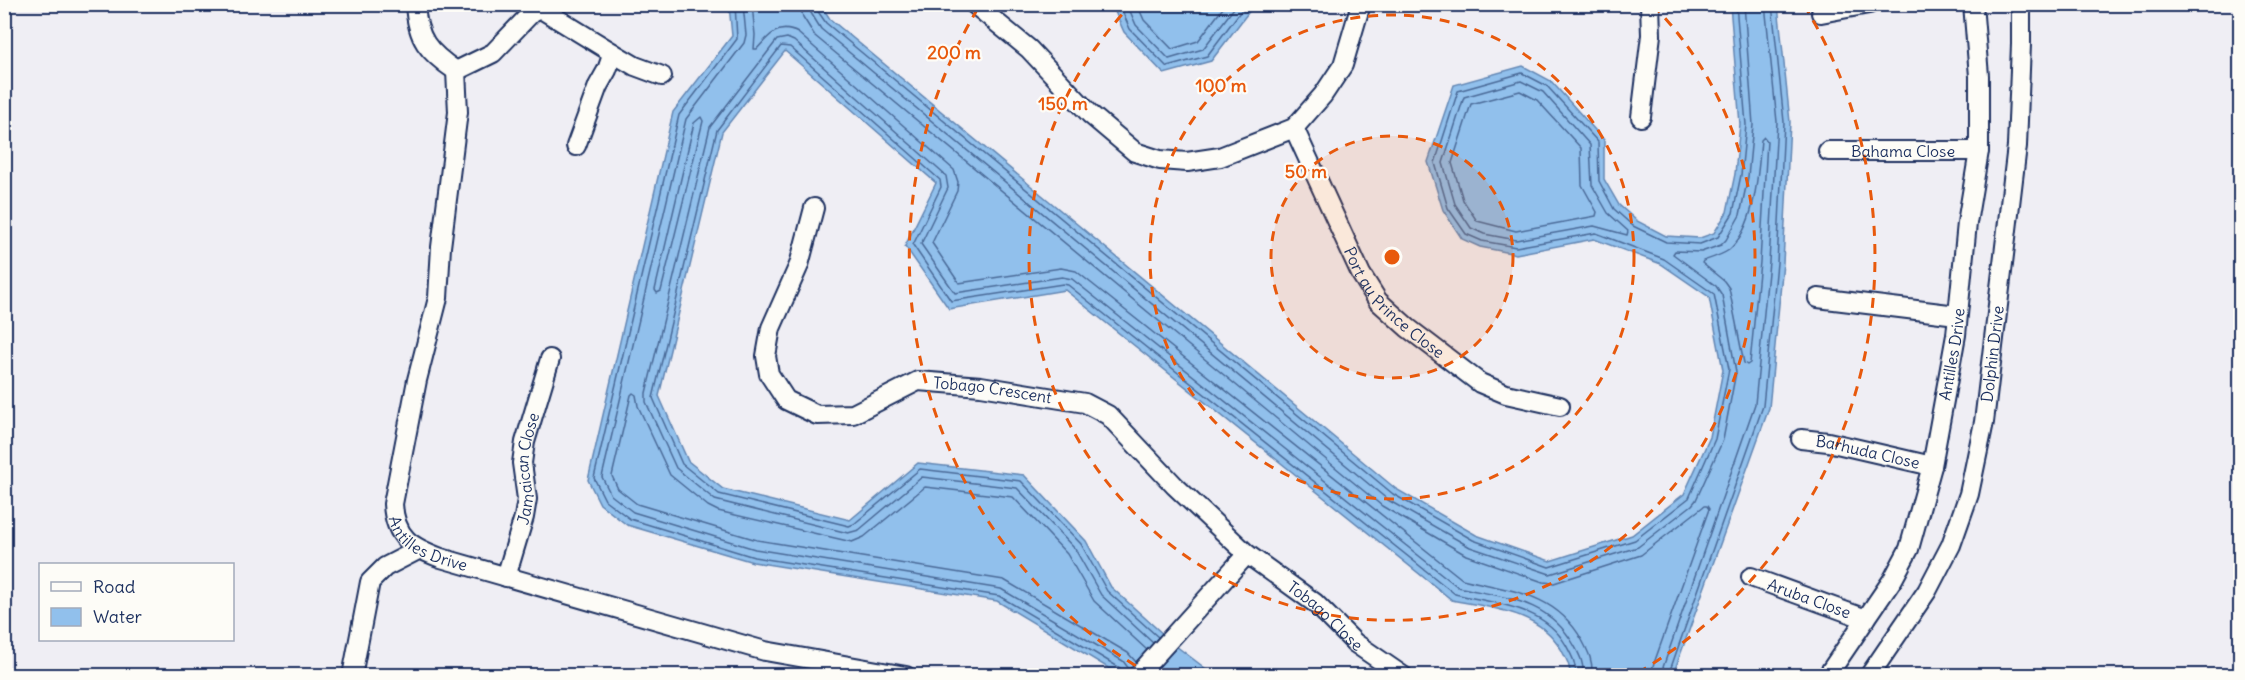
<svg xmlns="http://www.w3.org/2000/svg" width="2245" height="680" viewBox="0 0 2245 680" font-family="Delius,sans-serif">
  <style>
    .water { fill: #91c0ec; stroke: #6286b3; stroke-width: 1.5 }
    .lines { fill: none; stroke-linecap: round; stroke-linejoin: round }
    .shore { stroke: #4a6997; stroke-width: 1.5 }
    .minor-casing { stroke: #1b2f5e; stroke-width: 22 }
    .minor { stroke: #fdfcf7; stroke-width: 18 }
    .ring { fill: none; stroke: #e8590c; stroke-width: 3; stroke-dasharray: 10 8 }
    .labels { text-anchor: middle; stroke-width: 4.5; stroke-linejoin: round; paint-order: stroke }
    .street-label { font-size: 16px; fill: #1b2f5e; stroke: #fdfcf7 }
    .centre { fill: #e8590c; stroke: #fdfcf7; stroke-width: 3 }
    .ring-label { font-size: 18px; text-anchor: middle; font-weight: bold; fill: #e8590c; stroke: #fdfcf7; stroke-width: 4.5; stroke-linejoin: round; paint-order: stroke }
  </style>
  <rect width="100%" height="100%" fill="#efeef4"/>
  <filter id="ink" filterUnits="userSpaceOnUse"><feTurbulence type="fractalNoise" baseFrequency=".0167" numOctaves="2"/><feDisplacementMap in="SourceGraphic" scale="12" xChannelSelector="R" yChannelSelector="G"/><feConvolveMatrix kernelMatrix="1 2 1 2 8 2 1 2 1" color-interpolation-filters="sRGB"/></filter>
  <g filter="url(#ink)">
    <path class="water" d="M729,5h92l9,14 566,470 80,46 74,26 82,-26 52,-41 26,-57 13,-67 -14,-73 -48,-33 -67,-25 -78,15 -36,-7 -18,-8 -19,-29 -15,-48 26,-77 69,-19 28,15 53,59v39l15,26 18,16 29,15 34,2 14,-5 13,-21 8,-38 5,-50 -10,-119h48l12,117 -7,141 -14,145 -96,267h-103c0,-11 -4,-16 -9,-26 -22,-38 -70,-41 -109,-49l-387,-310 -116,19 -44,-63 31,-63 -151,-132 -63,81 -63,264 29,65 35,28 127,31 68,-57 106,12 62,66 25,46 65,59 38,29h-94l-123,-74 -244,-39 -126,-37 -27,-21 -12,-24 85,-368 59,-76z
      M1112,5h142l-43,56 -47,13 -40,-42z"/>
    <g class="lines">
      <path class="shore" d="M735,4l2,35 -58,76 -85,363 11,22 25,19 124,38 245,39 121,72 3,8
        M743,4l3,31 -2,8 -58,76 -84,358 9,18 22,17 122,37 246,40 122,72 6,8
        M752,4l3,31 -1,14h3c12,-14 22,-26 41,-16l156,137 4,12 -1,9 -25,52 27,40 102,-15 15,3 386,308c48,12 93,13 120,61 7,13 11,21 10,36
        M800,4l3,13 12,19 567,470 84,49 77,27 11,1 87,-28 63,-49h3l2,3 -56,157 -2,10
        M809,4l2,9 10,16 567,471 82,47 80,27 88,-27 54,-42 4,-5 27,-60 13,-68 -14,-77 -6,-9 -43,-32 2,-3 26,1 20,-7 5,-5 14,-25 8,-38 5,-52 -9,-121
        M817,4v6l9,13 567,471 80,46 76,27 86,-27 54,-42 26,-59 14,-70 -15,-75 -50,-35 -68,-26 -80,14 -34,-6 -16,-7 -18,-26 -13,-45 23,-72 64,-18 25,13 51,56 1,39 15,28 19,17 33,16 34,2 18,-7 15,-24 8,-38 5,-50 -10,-121
        M1119,4l11,25 37,38 40,-11 39,-52
        M1127,4l9,21 33,34 34,-10 34,-45
        M1137,4l7,16 28,29 26,-8 28,-37
        M1521,81l22,11 47,53 2,40 16,28 20,18 -1,4 -33,-9 -78,14 -32,-6 -13,-6 -16,-24 -12,-41 21,-66z
        M1520,91l17,9 44,48 1,37 15,27 -1,4 -80,15 -39,-10 -14,-21 -11,-37 19,-59z
        M701,117l2,4 -42,170 -4,2 -2,-3 39,-167z
        M1764,137l3,4 -7,121 -10,101 -3,2 -3,-2 -15,-75 -5,-7 -22,-18 1,-2c9,-3 19,-6 26,-11 27,-24 29,-77 32,-110z
        M1158,637l-51,-46 -26,-47 -60,-63 -101,-12 -66,55 -5,2 -130,-32 -37,-30 -29,-66 64,-268 64,-84 9,1 150,133 1,7 -28,58 38,56 112,-17 5,1 387,309c39,10 88,11 111,51 6,11 10,18 10,31
        M1153,643l-52,-48 -26,-46 -58,-61 -95,-11 -63,53 -11,3 -133,-33 -39,-32 -30,-66v-9l64,-266 67,-87 10,-2 7,3 152,135 2,12 -27,56 34,49 107,-16 10,2 386,308c46,11 90,12 116,58 6,11 10,18 9,31
        M1136,662l-8,-9 -124,-73 -247,-40 -120,-36 -19,-15 -6,-13 19,-81 2,-2 3,2 2,11 32,69 38,31 10,5 134,31 12,-5 61,-50 88,10 54,57 27,47 53,49
        M1660,676l95,-272 14,-142 8,-140 -12,-118
        M1668,676l95,-270 14,-143 7,-141 -12,-118"/>
      <defs>
        <g id="minor">
          <path d="M415,4c2,35 13,48 41,67"/>
          <path d="M974,4l55,45 61,65 45,38 25,8 27,2 33,-5 74,-29 29,-33 20,-30 18,-61"/>
          <path d="M538,7l75,46 -6,17 -9,16 -22,60"/>
          <path d="M1821,13l48,-9"/>
          <path d="M613,53l22,13 27,10"/>
          <path id="s1" d="M456,71l2,41 -17,135 -3,51 -21,82 -24,124c2,34 18,43 48,54l324,93 141,25"/>
          <path d="M456,71l37,-18 47,-49"/>
          <path d="M1641,117l10,-82 -1,-31"/>
          <path id="s2" d="M1294,128l67,146 17,27 30,27 72,55 26,11 54,12"/>
          <path id="s3" d="M1828,151h151"/>
          <path id="s4" d="M814,208l-15,57 -28,63 -5,28 3,18 17,26 31,15 36,-1 65,-33 63,5 104,17 23,12 67,71 72,68 68,49 40,40 48,33"/>
          <path d="M1818,298l139,17"/>
          <path id="s5" d="M1801,439l27,3 104,24"/>
          <path id="s6" d="M506,577l18,-60 3,-18 -5,-36 3,-21 25,-83"/>
          <path id="s7" d="M1751,577l115,42"/>
          <path d="M352,676l18,-94 15,-15 33,-17"/>
          <path d="M1137,676l110,-122"/>
          <path id="s8" d="M1827,676l66,-97 16,-30 23,-83 24,-131 11,-112 12,-72v-75l-6,-72"/>
          <path id="s9" d="M1869,676l58,-85 24,-46 18,-51 15,-72 33,-276 4,-102v-40"/>
        </g>
      </defs>
      <use href="#minor" class="minor-casing"/>
      <use href="#minor" class="minor"/>
    </g>
  </g>
  <circle cx="1392" cy="257" r="121" fill="#e8590c" fill-opacity=".12"/>
  <g class="ring">
    <circle cx="1392" cy="257" r="121"/>
    <circle cx="1392" cy="257" r="242"/>
    <path d="M1653 5A363 363 0 1 1 1131 5"/>
    <path d="M1151 675A483 483 0 0 1 980 5M1804 5A483 483 0 0 1 1634 675"/>
  </g>
  <g class="labels">
    <g class="street-label">
      <text dy="6" stroke="none"><textPath href="#s3" startOffset="75">Bahama Close</textPath></text>
      <text dy="6" stroke="none"><textPath href="#s2" startOffset="204">Port au Prince Close</textPath></text>
      <text dy="6" stroke="none"><textPath href="#s8" startOffset="351">Antilles Drive</textPath></text>
      <text dy="6" stroke="none"><textPath href="#s9" startOffset="351">Dolphin Drive</textPath></text>
      <text dy="6" stroke="none"><textPath href="#s4" startOffset="424">Tobago Crescent</textPath></text>
      <text dy="6" stroke="none"><textPath href="#s5" startOffset="68">Barhuda Close</textPath></text>
      <text dy="6" stroke="none"><textPath href="#s6" startOffset="112">Jamaican Close</textPath></text>
      <text dy="6" stroke="none"><textPath href="#s1" startOffset="498">Antilles Drive</textPath></text>
      <text dy="6" stroke="none"><textPath href="#s7" startOffset="62">Aruba Close</textPath></text>
      <text dy="6" stroke="none"><textPath href="#s4" startOffset="840">Tobago Close</textPath></text>
    </g>
  </g>
  <circle cx="1392" cy="257" r="9" class="centre"/>
  <g class="ring-label">
    <text x="954" y="59">200 m</text>
    <text x="1221" y="92">100 m</text>
    <text x="1063" y="110">150 m</text>
    <text x="1306" y="178">50 m</text>
  </g>
  <rect width="2245" height="680" fill="none" stroke="#fdfcf7" stroke-width="24"/>
  <rect x="12" y="12" width="2221" height="656" fill="none" stroke="#1b2f5e" stroke-width="2" filter="url(#ink)"/>
  <rect x="39" y="563" width="195" height="78" fill="#fdfcf7" stroke="#a3aaba" stroke-width="1.5"/>
  <rect x="51" y="582" width="30" height="9" fill="#fdfcf7" stroke="#a3aaba" stroke-width="1.5"/>
  <text x="93" y="593" font-size="18" fill="#1b2f5e">Road</text>
  <rect x="51" y="608" width="30" height="18" fill="#91c0ec" stroke="#a3aaba" stroke-width="1.5"/>
  <text x="93" y="623" font-size="18" fill="#1b2f5e">Water</text>
</svg>
